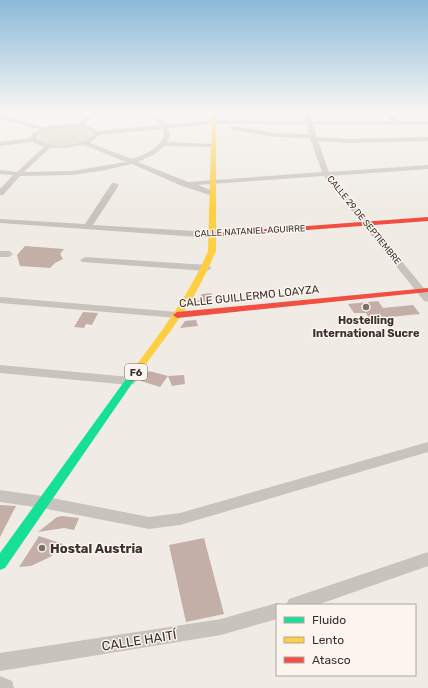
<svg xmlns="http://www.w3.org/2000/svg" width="428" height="688" viewBox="0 0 428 688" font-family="Rubik,sans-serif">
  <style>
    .green { fill: #d1d6bf }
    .building { fill: #c3afa7 }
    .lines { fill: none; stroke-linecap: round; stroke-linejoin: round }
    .street { fill: #c9c3be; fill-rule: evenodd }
    .fast { fill: #16e098; fill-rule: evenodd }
    .slow { fill: #ffcf43; fill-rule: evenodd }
    .jam { fill: #f24e42; fill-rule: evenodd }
    .poi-dot { fill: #7a716c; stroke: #fbf5ee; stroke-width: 1.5 }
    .labels { text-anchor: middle; stroke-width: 3; stroke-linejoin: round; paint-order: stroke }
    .far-street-label { font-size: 9px; fill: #3b302b; stroke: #fbf5ee }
    .shield { fill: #fbf5ee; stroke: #756b66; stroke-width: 1 }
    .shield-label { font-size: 10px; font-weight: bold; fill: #3b302b }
    .street-label { font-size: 11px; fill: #3b302b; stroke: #fbf5ee }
    .poi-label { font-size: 11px; font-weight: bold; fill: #3b302b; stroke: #fbf5ee }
    .near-poi-label { font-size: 13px; font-weight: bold; fill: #3b302b; stroke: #fbf5ee; text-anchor: start }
    .near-street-label { font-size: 13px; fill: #3b302b; stroke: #fbf5ee }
  </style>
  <rect width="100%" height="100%" fill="#f0ebe5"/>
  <path class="green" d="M68,127l13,1 10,5v2c-8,11 -43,14 -53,4l1,-3c8,-7 19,-8 29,-9z"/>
  <path class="building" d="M25,246l39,3 -4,5 3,5 -8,4 -5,5 -30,-2 -3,-11z
    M212,293l-4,9h-11l5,-8z
    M378,301l5,7 30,-3 7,9 -30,3 2,3 -21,2 -5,-9h-12l-6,-9z
    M83,312l15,1 -6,12 -6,-1 -2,4 -10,-1z
    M196,320l2,6 -18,2 5,-7z
    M149,371l19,5 -8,11 -19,-6z
    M184,375l1,9 -13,2 -4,-10z
    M0,505l16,1 -16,31z
    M62,516l17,2 -5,12 -10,-2 -26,4 19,-15z
    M39,536l24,8 -3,5 -10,8 -19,9 -12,1z
    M204,538l20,76 -38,8 -17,-77z"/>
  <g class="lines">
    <path class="street" d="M95,111h6l-17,13 14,7 62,-6 -8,-6 -20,-8c13,0 26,3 34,14l48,-5 92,1 -2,-10h6l2,10h80l-12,-10h6l13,10h29v4l-115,-1 4,13 30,2 81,-2v4l-81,2 -29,-2 11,31 99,-7v4l-97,7 97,117v9l-4,-1 -100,-125 -126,9 18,7v4h-3l-31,-10 -50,-22 -31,7 -29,4 -52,1 -17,19h-3v-6l13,-14 -13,-1v-4l17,2 27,-25 -12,-5 -32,4v-4l30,-4 3,-5 7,-3 -40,-12v-4l45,14 7,-3 25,-1zM214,124h93l2,10 -34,-1 -43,-7 -3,2 3,2 43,7 35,1 12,34 -134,10 -50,-20 17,-8 9,-8 52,1 1,-1 -3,-2 -47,-2 3,-7 -2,-7zM69,127l13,1 10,4 1,3c-14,12 -41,14 -57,4l2,-4 15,-6zM163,129l1,6c-3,13 -20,20 -32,24l-42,-16 9,-8zM84,145l42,17 -54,9 -48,1 26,-24h15z
      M398,111h30v4h-21z
      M112,183h3l4,2 -26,40 119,7 4,3 -4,3 -212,-15v-4l85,5z
      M0,251h9l4,3 -4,3h-9z
      M85,257l122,8 5,3 -5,3 -125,-9 -2,-2z
      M0,297l177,15 5,3 -5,3 -177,-15z
      M0,365l130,12 4,1 2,3 -2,3 -4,1 -130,-12z
      M428,442v10l-248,73 -31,4 -107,-21 -42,-6v-12l42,6 107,21 31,-4z
      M428,552v14l-111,39h-31l3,-6 6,-2z
      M277,603l5,2h-5v14l-56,16 -221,36v-18l221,-34z
      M0,676l12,5 2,7h-14z"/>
    <path class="fast" d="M19,111h9l-28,5v-2z
      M137,367l3,1 2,2 -2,2 -135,196 -5,2v-17l134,-185z"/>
    <path class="slow" d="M212,111h4v140l-7,16 -16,31 -21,31 -32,43h-6l-2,-2 2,-2c28,-37 56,-74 74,-117z"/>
    <path class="jam" d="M428,217v4l-216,16 -3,-2 3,-2z
      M428,288v4l-251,26 -4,-3 4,-3z"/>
  </g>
  <linearGradient id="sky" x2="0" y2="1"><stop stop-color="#8bbad8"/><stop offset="0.54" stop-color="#f8f6f3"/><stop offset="1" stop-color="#f8f6f3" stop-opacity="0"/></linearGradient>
  <rect width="428" height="207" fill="url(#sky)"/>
  <g class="poi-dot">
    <circle cx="366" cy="307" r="4"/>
    <circle cx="42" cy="548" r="4"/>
  </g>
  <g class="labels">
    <g class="far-street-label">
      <text transform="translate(364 220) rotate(51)" y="3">CALLE 29 DE SEPTIEMBRE</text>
      <text transform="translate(250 231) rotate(-3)" y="3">CALLE NATANIEL AGUIRRE</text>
    </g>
    <rect class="shield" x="125" y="364" width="22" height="16" rx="3"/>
    <g class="shield-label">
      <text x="136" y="376">F6</text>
    </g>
    <g class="street-label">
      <text transform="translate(249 296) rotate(-6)" y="4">CALLE GUILLERMO LOAYZA</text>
    </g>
    <g class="poi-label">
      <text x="366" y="324">Hostelling<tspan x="366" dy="13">International Sucre</tspan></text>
    </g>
    <g class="near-poi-label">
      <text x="50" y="553">Hostal Austria</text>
    </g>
    <g class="near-street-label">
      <text transform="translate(139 640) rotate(-9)" y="5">CALLE HAITÍ</text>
    </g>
  </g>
  <rect x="276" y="604" width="140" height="72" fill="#fbf5ee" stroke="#aea6a0"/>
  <rect x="284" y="617" width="20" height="6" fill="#16e098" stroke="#aea6a0"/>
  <text x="312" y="624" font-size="12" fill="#3b302b">Fluido</text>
  <rect x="284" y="637" width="20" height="6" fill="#ffcf43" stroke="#aea6a0"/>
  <text x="312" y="644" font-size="12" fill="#3b302b">Lento</text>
  <rect x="284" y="657" width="20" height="6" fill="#f24e42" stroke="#aea6a0"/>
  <text x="312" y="664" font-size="12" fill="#3b302b">Atasco</text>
</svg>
